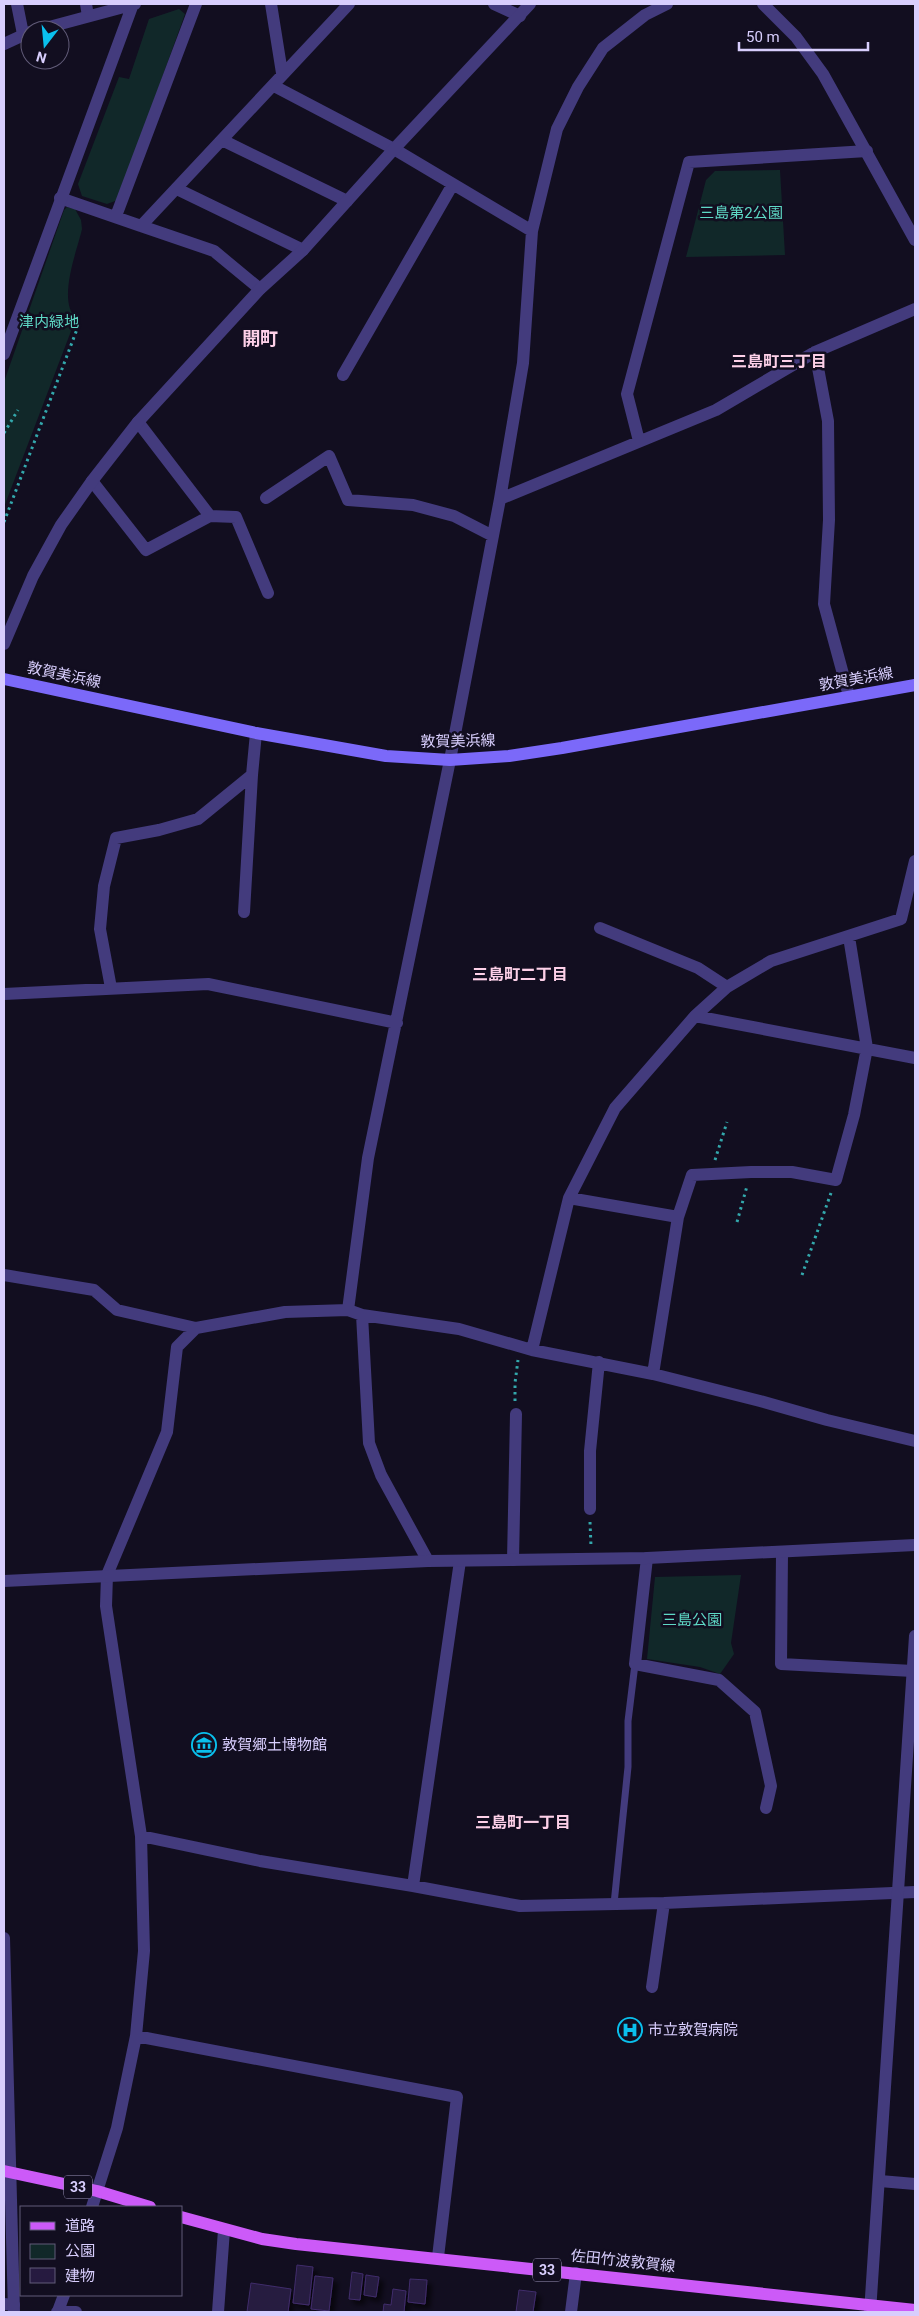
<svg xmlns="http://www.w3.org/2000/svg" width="919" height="2316" viewBox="0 0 919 2316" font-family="Roboto,'Noto Sans JP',sans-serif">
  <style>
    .green { fill: #112829 }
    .building { fill: #261a40; stroke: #402d6b; filter: url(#shadow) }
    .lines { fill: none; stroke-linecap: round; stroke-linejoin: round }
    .path { stroke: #33a8ac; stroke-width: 3; stroke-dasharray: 2.5 4; stroke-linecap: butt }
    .service { stroke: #433b7d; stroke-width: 7 }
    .minor { stroke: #433b7d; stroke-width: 12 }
    .tertiary { stroke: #433b7d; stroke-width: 12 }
    .secondary { stroke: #7b69f9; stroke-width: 12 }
    .primary { stroke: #cc5af8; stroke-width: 12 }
    .labels { text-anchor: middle; stroke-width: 5; stroke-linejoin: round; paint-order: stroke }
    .shield { fill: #120e20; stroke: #9d94bb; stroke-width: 1 }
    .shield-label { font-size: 14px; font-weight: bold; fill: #d8cefd }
    .park-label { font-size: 15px; fill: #5ed9c6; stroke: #120e20 }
    .street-label { font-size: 15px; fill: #d8cefd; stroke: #120e20 }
    .poi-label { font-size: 15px; fill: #d8cefd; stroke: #120e20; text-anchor: start }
    .neighbourhood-label { font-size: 16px; font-weight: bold; fill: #fdd0e8; stroke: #120e20 }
    .quarter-label { font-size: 18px; font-weight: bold; fill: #fdd0e8; stroke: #120e20 }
  </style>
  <defs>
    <filter id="shadow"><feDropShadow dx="4.5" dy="4.5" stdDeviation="2.5" flood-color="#0009"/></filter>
  </defs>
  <rect width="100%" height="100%" fill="#120e20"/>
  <path class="green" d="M179,9l6,5 -67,186 -11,4 -25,-8 -4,-12 41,-107 10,2 20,-60z
    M780,170l5,85 -99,2 20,-77 9,-9z
    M67,207l8,2 6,11 1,9c-5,22 -25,72 -6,89l-72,189v-125l60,-172z
    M741,1575l-10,68 3,11 -14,20 -20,-7 -53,-8 8,-82z"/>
  <path class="building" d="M297,2265l16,2 -4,38 -16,-2z
    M352,2272l11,2 -3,26 -11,-1z
    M366,2275l13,2 -3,20 -12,-2z
    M315,2276l18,2 -4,33 -18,-2z
    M410,2279l17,1 -2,24 -17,-2z
    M251,2283l40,6 -3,23h-41z
    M393,2289l13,2 -2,21h-21l1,-8 7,1z
    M519,2290l17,2 -3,20h-17z"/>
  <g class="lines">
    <path class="path" d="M4,433l14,-23
      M4,522l75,-198
      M715,1160l12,-38
      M737,1222l10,-36
      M802,1275l29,-82
      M515,1401v-18l3,-23
      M590,1522l1,24"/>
    <path class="service" d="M614,1904l14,-137v-46l7,-57"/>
    <path class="minor" d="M17,4l6,30
      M86,4l2,12
      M271,4l11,69
      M494,4l26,12
      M274,86l120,63 138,82
      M222,140l125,61
      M177,189l126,61
      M60,198l81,28
      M116,216l80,-212
      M260,289l-46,-38 -73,-25 208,-222
      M815,352l13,69 1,99 -5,84 25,92
      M343,375l110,-191
      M639,441l-12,-47 62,-232 178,-11
      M92,481l54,69 64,-34 -72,-94
      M266,498l63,-42 19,44 65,5 41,11 39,20
      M500,499l216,-89 99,-58 100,-43
      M210,516l26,1 32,76
      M244,912l8,-137
      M600,928l98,40 29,19
      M111,988l-11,-59 4,-43 12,-48 43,-8 39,-11 54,-44 4,-42
      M4,994l204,-10 189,39
      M695,1016l32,-29 44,-26 130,-42 14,-58
      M569,1198l109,19 -25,157
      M678,1217l14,-42 59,-3h41l44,8 18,-65 13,-67 -18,-111
      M4,1275l90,15 23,20 79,18
      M348,1310l20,-152 82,-398 50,-261 23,-136 9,-132 25,-102 21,-42 25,-39 42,-33 22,-11
      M362,1315l7,128 12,32 47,86
      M532,1350l37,-152 46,-90 80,-92 220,42
      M590,1509v-58l9,-89
      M782,1553l-1,111 132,7
      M647,1558l-12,106 84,16 36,32 16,74 -5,22
      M513,1560l3,-146
      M141,1836l119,25 153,25 107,20 144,-3 251,-11
      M413,1886l47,-325
      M652,1987l12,-84
      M136,2036l321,61 -19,160
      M880,2181l35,3
      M92,2207l25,-79 19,-92 8,-85 -3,-115 -35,-230 1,-31 60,-143 10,-85 19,-19 89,-16 63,-2 14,5 97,14 73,21 121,24 107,27 67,19 88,21
      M4,2304l10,1
      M58,2311l6,-16
      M57,2312h19
      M218,2312l6,-82
      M571,2312l5,-39"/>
    <path class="tertiary" d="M763,4l33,33 27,37 92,166
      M38,30l97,-26
      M4,44l26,-12
      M4,354l129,-350
      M4,644l29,-68 28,-51 31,-44 46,-59 122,-133 43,-39 91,-101 136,-145
      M4,1581l424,-20 219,-3 268,-13
      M4,1938l10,374
      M870,2312l45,-676"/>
    <path class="secondary" d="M4,679l252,54 130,23 64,4 59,-4 53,-8 353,-63"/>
    <path class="primary" d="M4,2171l93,20 53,16
      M181,2217l81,22 34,5 619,66"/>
  </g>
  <defs>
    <symbol id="museum-ring" viewBox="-11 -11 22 22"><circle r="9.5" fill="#120e20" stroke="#0ac0ed" stroke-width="1.5"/><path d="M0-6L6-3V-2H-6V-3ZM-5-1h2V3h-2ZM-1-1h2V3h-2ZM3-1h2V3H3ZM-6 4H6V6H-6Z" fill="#0ac0ed"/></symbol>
    <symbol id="hospital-ring" viewBox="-11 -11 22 22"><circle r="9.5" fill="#120e20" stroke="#0ac0ed" stroke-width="1.5"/><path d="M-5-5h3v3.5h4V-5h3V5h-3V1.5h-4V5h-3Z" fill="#0ac0ed"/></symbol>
  </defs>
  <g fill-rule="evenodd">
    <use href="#museum-ring" x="190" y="1731" width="28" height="28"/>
    <use href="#hospital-ring" x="616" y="2016" width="28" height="28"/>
  </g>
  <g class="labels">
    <g class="shield">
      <rect x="64" y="2175.5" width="28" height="23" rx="4"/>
      <rect x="533" y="2258.5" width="28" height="23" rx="4"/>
    </g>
    <g class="shield-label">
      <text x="78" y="2192">33</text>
      <text x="547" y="2275">33</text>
    </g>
    <g class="park-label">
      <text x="741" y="218">三島第2公園</text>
      <text x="49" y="327">津内緑地</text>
      <text x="692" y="1625">三島公園</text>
    </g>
    <g class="street-label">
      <text transform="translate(64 675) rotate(12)" y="5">敦賀美浜線</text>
      <text transform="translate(856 679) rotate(-10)" y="5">敦賀美浜線</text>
      <text transform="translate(458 741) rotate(-1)" y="5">敦賀美浜線</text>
      <text transform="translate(623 2261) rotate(6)" y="5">佐田竹波敦賀線</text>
    </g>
    <g class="poi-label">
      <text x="222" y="1750">敦賀郷土博物館</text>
      <text x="648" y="2035">市立敦賀病院</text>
    </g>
    <g class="neighbourhood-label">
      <text x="779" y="367">三島町三丁目</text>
      <text x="520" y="980">三島町二丁目</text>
      <text x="523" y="1828">三島町一丁目</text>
    </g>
    <g class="quarter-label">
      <text x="260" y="345">開町</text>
    </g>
  </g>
  <rect width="919" height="2316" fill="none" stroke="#d8cefd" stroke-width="10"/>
  <rect x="20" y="2206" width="162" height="90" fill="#120e20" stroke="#615b78"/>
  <rect x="30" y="2222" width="25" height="8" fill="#cc5af8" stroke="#615b78"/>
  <text x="65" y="2231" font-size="15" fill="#d8cefd">道路</text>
  <rect x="30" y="2244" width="25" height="15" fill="#112829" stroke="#615b78"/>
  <text x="65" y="2256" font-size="15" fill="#d8cefd">公園</text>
  <rect x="30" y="2268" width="25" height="15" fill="#261a40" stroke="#615b78"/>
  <text x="65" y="2281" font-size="15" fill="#d8cefd">建物</text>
  <g transform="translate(45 45) rotate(196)"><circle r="24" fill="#120e20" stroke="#615b78"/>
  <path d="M0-4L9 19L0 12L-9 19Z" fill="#0ac0ed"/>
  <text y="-8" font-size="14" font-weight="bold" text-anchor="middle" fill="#d8cefd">N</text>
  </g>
  <path d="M739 42v8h129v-8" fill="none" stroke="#d8cefd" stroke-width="2.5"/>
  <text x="746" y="42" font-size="15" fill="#d8cefd" stroke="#120e20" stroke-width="4" paint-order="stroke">50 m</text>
</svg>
